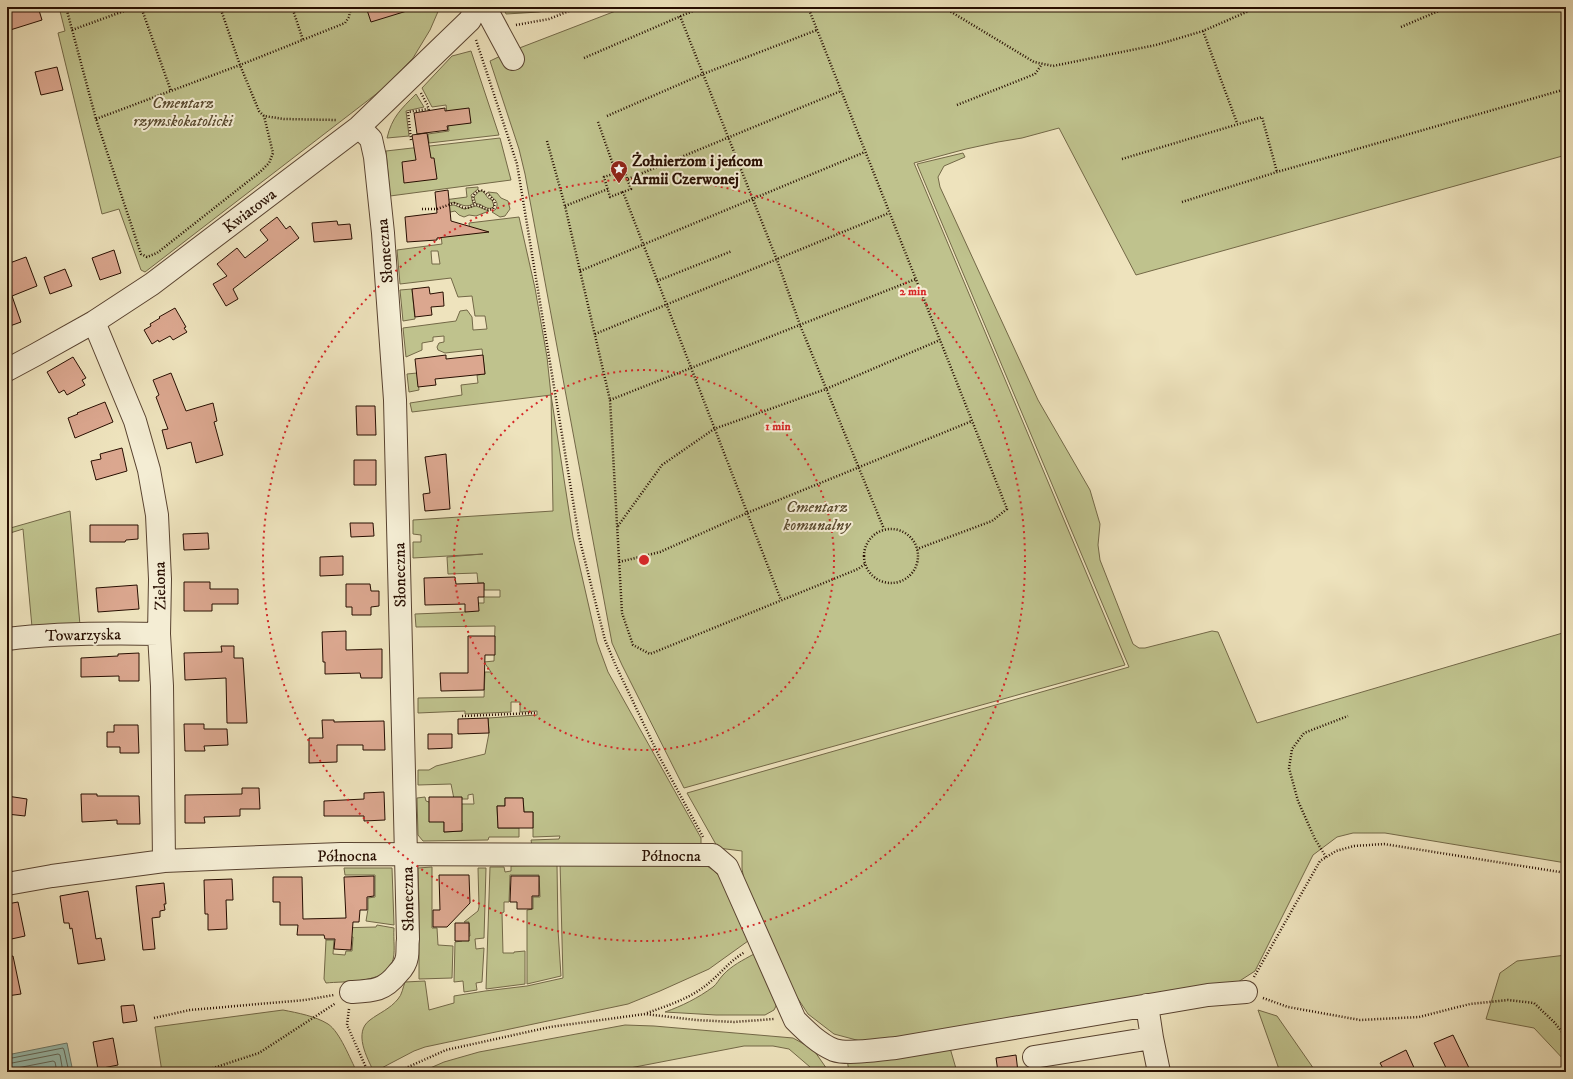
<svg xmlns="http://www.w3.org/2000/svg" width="1573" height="1079" viewBox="0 0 1573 1079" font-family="'IM FELL DW Pica',serif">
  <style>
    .green { fill: #bfc28d; stroke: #736847; fill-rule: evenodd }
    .water { fill: #99beb0; stroke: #6b786a }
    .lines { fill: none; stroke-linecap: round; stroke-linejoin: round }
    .shore { stroke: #606658; stroke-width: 1 }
    .building { fill: #dba78f; stroke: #270e01 }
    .minor-casing { stroke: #594330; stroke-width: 24 }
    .path { stroke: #270e01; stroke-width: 2.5; stroke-dasharray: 1 2; stroke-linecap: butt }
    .minor { stroke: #f4edd4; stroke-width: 22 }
    .ring { fill: none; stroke: #d62828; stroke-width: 2; stroke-dasharray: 2 4 }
    .labels { text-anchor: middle; stroke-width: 4; stroke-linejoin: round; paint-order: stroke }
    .park-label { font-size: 16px; font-style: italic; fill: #5c4d32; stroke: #f4edd4 }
    .poi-label { font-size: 16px; font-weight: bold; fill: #270e01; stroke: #f4edd4; text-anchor: start }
    .street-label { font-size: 16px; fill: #270e01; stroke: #f4edd4 }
    .centre { fill: #d62828; stroke: #f4edd4; stroke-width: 2 }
    .ring-label { font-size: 12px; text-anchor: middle; font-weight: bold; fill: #d62828; stroke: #f4edd4; stroke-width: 4; stroke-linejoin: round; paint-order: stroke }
  </style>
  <rect width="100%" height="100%" fill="#eee3bd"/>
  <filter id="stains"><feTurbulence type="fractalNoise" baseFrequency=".005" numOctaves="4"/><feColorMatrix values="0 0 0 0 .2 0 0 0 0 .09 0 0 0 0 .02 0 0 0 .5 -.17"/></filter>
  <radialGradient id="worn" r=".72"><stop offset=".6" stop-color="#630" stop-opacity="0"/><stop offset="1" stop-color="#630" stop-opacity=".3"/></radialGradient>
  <path class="green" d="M59,7h381l-10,23 -17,28 -29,30 -239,184 -4,-2 -22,-61 -17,5 -44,-181 7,-2z
    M503,7h57l-21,5 -33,2z
    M626,7h940v148l-430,120 -77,-147 -37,10 -24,4 -32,7 -52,14 211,502 -441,123 -62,-123 -10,-22 -87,-469 -6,-25 -29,-88 19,-9z
    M471,51l28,84 -70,8 -1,-9 21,-3 -3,-26 -14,2 -10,-19 30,-32z
    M416,94l8,13 -18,4 3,25 -22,2c5,-21 14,-29 29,-44z
    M500,138l11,42 -121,16 -4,-45z
    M963,153l2,4 -21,9 -6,11 2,10 98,213 52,90 10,34 -2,21 2,15 33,84 6,4h6l67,-17 6,1 39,91 309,-91v231l-181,-30h-32l-16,4 -24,18 -58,116 -17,11 -331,57 -43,3 -30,-8 -26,-20 -15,-23 -48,-106 -3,-16v-18l-24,-3 -31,-55 442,-126 -212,-503z
    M478,187v2l-7,6 2,9c-11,6 -14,-5 -27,0l-2,-4 23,-3 -1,-9z
    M479,191h4l5,7 4,2 2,6 -2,2c-7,2 -10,-5 -16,-4l-2,-7z
    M488,192l9,1 4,5 7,3 2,8 -5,7 -5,1 -8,-5 4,-3c4,-9 -4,-10 -8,-17z
    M454,205l10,4 12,-3 13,5 -13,5 -7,-1 -5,2 -5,-2 -4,-4 -9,2 1,-7z
    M519,217l16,71 12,69 4,38 22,142 24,105 11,30 93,166v6l-169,2 -1,-6 28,-1 1,-3 -27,1v-25h-9l-1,-14h-18v8h-8l1,22h21v9h-30l-1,3 -65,1 -5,-6 -1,-37 8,-1 1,4 3,1 15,20v10l18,-1v-8h-4v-19h16l-1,-10 -5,1v4h-14l-3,-15 -33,1v-15h11l7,-4 49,-12 4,-21 -1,-15 49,-3v-4l-17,1v-10h-9v10l-46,2v-3l-47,2v-15l66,-1 1,-25h6l-7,-10 10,-1 1,-35 -79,1 -1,-13 50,-2 13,-9h6v-6h16v-7h-16v-7h-6l-1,-10 -29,1 -1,-17 36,-3 -70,4v-16h8v-7l-8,-1v-14l140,-9 -2,-116 -139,17 -2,-9 52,-8 -1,-10 17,-2 -1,-8 8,-1 -3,-25 -37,4 -7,-3 -1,-3 2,-4 5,-1v-6l-11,1v4l-11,2v7l-16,7 -3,-29 53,-7 4,-10 7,-1 5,7 1,13 14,-1 -2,-13h-10l-3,-20 -14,1 -7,-19 -51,6 -3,-34 45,-6 -1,-9 29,-1 -1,-11zM431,251h7l2,13h-8z
    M412,289l3,30 -12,2 -3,-31z
    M417,373l2,17 -10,2 -2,-18z
    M70,511l10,114 -48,2 -9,-98 -16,5v-5z
    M560,862l144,2 9,6 8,8 27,63 -39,28 -49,22 -32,13 -203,43 -11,4 -40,21c-7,-14 -21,-40 -4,-52 9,-7 20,-11 28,-21 4,-4 5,-12 7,-17l20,-1 4,29 25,-7v-7l31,-5 42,-5 36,-8z
    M557,865l1,65 3,46 -34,8v-74l6,-1v-12h7l-1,-22h-29l-1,27h-5v10l-2,1 1,40h11v-1l11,-1v33l-39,5 4,-122h14l1,5 6,-1v-5z
    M432,867v61h5l1,17 15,1 -1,32 -33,1v-76l-1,-35z
    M344,868h48l2,57 -28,-4 2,-12v-11l7,-1v-22h-30z
    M478,868h8l-2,70 -9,1 1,10 8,-1 -2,34 -6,1 1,7 -13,2 -1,-11 -9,1 1,-40 7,-1v-4l8,-1 -1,-14h-5l14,-11 1,-4z
    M377,925l17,3c-1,11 2,25 -2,35 -8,21 -48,18 -66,20l-2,-4 2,-39h8l-1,14 12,1 1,-4h6l1,-14 -16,-2v-7l39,-1z
    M754,954l22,48v4l-2,4 -9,5h-49l-51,-3c17,-6 33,-14 48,-25 4,-3 6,-8 10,-12 8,-9 20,-15 31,-21z
    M1566,955v107l-32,-34 -48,-9 14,-46 17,-12z
    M283,1010c15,3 32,6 45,14 12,8 22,35 29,48h-195l-7,-45z
    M1258,1010l19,6 39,56h-36z
    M625,1025l29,1 139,12 20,11 16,23h-15l-4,-5 -21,-18 -16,-3h-29l-135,26h-188l23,-10 35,-10z
    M950,1048l7,24h-108l-2,-13z"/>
  <path class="water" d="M67,1043l6,29h-64l-2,-17z"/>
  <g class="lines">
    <path class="shore" d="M7,1059l56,-11 1,2 5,22
      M7,1064l51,-10 2,1 3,17
      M7,1070l46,-9 2,1 2,10"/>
  </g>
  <path class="building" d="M7,7h31l4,13 -35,11z
    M366,7h43l1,3 -39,12z
    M57,67l6,23 -22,5 -6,-23z
    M445,108v3l24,-3 2,15 -24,3 1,4 -31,4 -3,-21z
    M427,133l4,25h3l3,21 -33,4 -2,-21 14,-2 -4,-25z
    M448,190l3,31 38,11 -52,6v2l-30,2 -2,-25 32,-4 -2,-21z
    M277,217l9,12 4,-3 9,12 -66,51 5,10 -12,7 -13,-22 14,-8 -10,-12 20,-16 8,10 23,-18 -8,-10z
    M337,221l1,4 12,-1 2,15 -38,3 -2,-19z
    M114,250l7,23 -21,7 -8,-22z
    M26,257l11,29 -25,10 9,26 -14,5v-63z
    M65,269l7,17 -22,8 -6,-17z
    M429,287l1,7 13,-2 1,14 -13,1 1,8 -17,2 -3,-28z
    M175,308l11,19 -2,1 3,4 -14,8 -3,-4 -11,6 -1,-2 -6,4 -8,-14 7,-4 -1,-2 10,-6 -1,-1z
    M446,355v4l37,-4 2,19 -50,5 1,6 -18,2 -3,-28z
    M73,357l13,21 -4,2 3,5 -18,10 -3,-5 -5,3 -12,-21z
    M171,373l15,38 27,-8 4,18 -3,1 9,33 -27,8 -5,-21 -24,7 -5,-19 6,-1 -12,-32 3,-2 -6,-15z
    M105,402l8,20 -38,16 -7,-20 10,-4 -1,-1z
    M356,406h19l1,29h-19z
    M122,448l5,23 -31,9 -5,-19 10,-2 -1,-5z
    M446,454l4,55 -25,2 -2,-17 7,-1 -5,-36z
    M354,460h22v25h-22z
    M350,523h23l1,13 -23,1z
    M90,525h48v14l-12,1 -1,2h-35z
    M208,533l1,16 -25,1 -1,-16z
    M343,556v19l-23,1v-19z
    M455,577l1,7 28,-1v14h-6l1,14 -14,1v-8l-40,1 -1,-27z
    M184,582h26v7h28v15h-26v7h-28z
    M346,584h24l1,7h8v15l-8,1v8h-19v-8h-6z
    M137,585l2,24 -41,3 -2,-24z
    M346,631v19l36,-1v29h-21l-1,-5 -35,1v-12h-2l-1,-30z
    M468,636h27v19h-10l-1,35 -43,1 -1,-18h28z
    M221,646h13v12h9l4,65h-20l-1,-45 -41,2 -1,-27 38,-1z
    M139,653v28h-20v-5l-38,1v-19l37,-2v-2z
    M488,718l1,15 -31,1v-15z
    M322,720h12v2l50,-1 1,29h-22v-5h-26v17l-28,1v-25h14z
    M184,724h20v5h23l1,16 -24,1 1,5h-20z
    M114,725h24l1,28h-19v-6h-13v-15h7z
    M428,734h24v14l-24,1z
    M242,788h17l1,21h-20v7l-36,1 1,6h-20v-28l57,-1z
    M384,792l1,28 -21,1v-5h-40v-15l40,-2v-6z
    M81,794h16v2h42l1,28h-23v-4l-35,2z
    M7,796l20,3 -2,17 -18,-2z
    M429,797h33v34l-18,1v-10h-15z
    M505,798h18l1,14h9v16h-35l-1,-22h8z
    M439,875h30l1,28 -23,24h-14v-17h7z
    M374,876v20l-7,1v13h-7l-1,12h-6l-2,28 -17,-1 1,-10h-10l-1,-4h-27l1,-10h-18v-23h-7v-25h29l1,42 43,-1 -2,-41z
    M511,876h28v20h-7v13h-15v-7h-7z
    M232,879l1,21h-7l1,29 -19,1v-16h-3l-1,-34z
    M164,883l2,21h-2l1,6 -5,1v6l-8,1 3,31 -12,1 -7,-64z
    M88,891l8,48 5,-1 4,22 -27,4 -6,-36 -2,1 -1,-6h-5l-4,-27z
    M18,902l7,34 -18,4v-36z
    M455,923h14v18h-14z
    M13,956l8,38 -14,2v-39z
    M134,1005l3,16 -14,2 -2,-17z
    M1453,1035l18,37h-23l-14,-29z
    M113,1038l5,27 -20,4 -5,-27z
    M1406,1050l10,22h-31l-5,-9z
    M1016,1055l2,17h-20l-2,-14z"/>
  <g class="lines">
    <defs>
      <path id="minor" d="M485,7l28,52
        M94,322l41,99 14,49 8,45 3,64 -1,55 3,52 2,175
        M7,370l28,-15 59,-33 58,-38 207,-157 111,-107 6,-13
        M7,639c51,-6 101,-6 152,-5
        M7,884l45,-8 112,-15 72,-3 105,-4 372,1 14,12 68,153c11,11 24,24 39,30 15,5 46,-1 62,-2l312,-53 38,-3
        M351,992c22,-1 33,-1 47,-19 4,-4 8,-10 9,-16 1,-6 0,-12 1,-18l-13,-539 -12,-167 -8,-76 -4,-18 -12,-12
        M1152,1038l7,34
        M1034,1057l118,-19 -5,-33"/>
    </defs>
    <use href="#minor" class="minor-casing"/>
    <path class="path" d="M66,7l30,112 45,135 6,3 10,-4 103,-81 9,-9 4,-10 -9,-37
      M141,7l30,84
      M220,7l20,58 19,46 5,5 20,3 53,1
      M292,7l11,33
      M808,7l199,502 -15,12 -75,28
      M943,7l91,55 19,4 103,-21 47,-14 55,-24
      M680,16l97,244 23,65 84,204
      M516,25l33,-6 30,-12
      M1401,27l47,-20
      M72,30l63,-23
      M1203,31l34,92
      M476,40l41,124 62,373 26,103 11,26 44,92 43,79
      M584,58l118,-51
      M421,93l6,11 2,6
      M957,105l78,-31 7,-10
      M607,116l96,-42 114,-44
      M96,119l144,-54 105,-42 4,-6 2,-10
      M598,122l18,51 8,-2 7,18 -8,3 158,408
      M411,140l-3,-28 20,-3
      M547,141l18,65 45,194 12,213 11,32 17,9 208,-85 7,-5
      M1122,159l140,-42 15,55
      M616,173l-12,4 6,20 13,-5
      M628,179l213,-88
      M1182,202l95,-30 289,-83
      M565,206l43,-17
      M422,209h15l17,-6c4,1 7,5 12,5 4,0 7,-4 12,-3 6,2 8,6 15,4l2,-5c-1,-5 -9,-12 -14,-14 -8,3 -10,7 -6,15
      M580,271l285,-119
      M657,281l75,-30
      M595,334l294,-121
      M610,400l306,-121
      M618,526l44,-61 52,-36 112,-40 114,-49
      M864 556a27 27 0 1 1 54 0a27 27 0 1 1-54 0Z
      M619,562l41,-10 87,-39 225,-92
      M462,716l73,-3
      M1326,857l-11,-18 -17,-38 -9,-33 3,-19 12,-16 44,-17
      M1254,977l66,-116 16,-10 18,-5 30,-2 182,29
      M1263,998l25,9 72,13 59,-3 51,-13 38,-4 26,3 20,19 12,15
      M349,1009l-2,16 21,47
      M647,1013c22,-8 45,-15 63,-31 12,-10 21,-22 35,-30
      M154,1018l36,-8 115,-10 29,-5
      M201,1072l58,-19 77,-50
      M397,1072l49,-22 104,-23 95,-13 51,6 38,2 40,-3"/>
    <use href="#minor" class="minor"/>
  </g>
  <g class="ring">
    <circle cx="644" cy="560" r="190"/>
    <circle cx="644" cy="560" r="381"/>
  </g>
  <defs>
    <symbol id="sight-pin" viewBox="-11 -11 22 30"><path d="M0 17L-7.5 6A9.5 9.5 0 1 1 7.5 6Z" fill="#8f2418" stroke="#f4edd4"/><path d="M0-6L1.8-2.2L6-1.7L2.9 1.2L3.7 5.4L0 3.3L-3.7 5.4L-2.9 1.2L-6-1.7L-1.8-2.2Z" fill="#fff"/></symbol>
  </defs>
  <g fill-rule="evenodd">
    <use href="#sight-pin" x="609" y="159" width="20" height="27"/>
  </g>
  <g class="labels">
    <g class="park-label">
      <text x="183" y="108">Cmentarz<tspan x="183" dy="18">rzymskokatolicki</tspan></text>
      <text x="817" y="512">Cmentarz<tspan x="817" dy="18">komunalny</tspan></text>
    </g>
    <g class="poi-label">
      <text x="632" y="166">Żołnierzom i jeńcom<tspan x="632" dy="18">Armii Czerwonej</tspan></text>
    </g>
    <g class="street-label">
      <text transform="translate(249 210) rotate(-37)" y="6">Kwiatowa</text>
      <text transform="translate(384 251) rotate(-95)" y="6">Słoneczna</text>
      <text transform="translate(399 575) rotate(-91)" y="6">Słoneczna</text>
      <text transform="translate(159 586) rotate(-91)" y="6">Zielona</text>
      <text transform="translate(83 634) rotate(-1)" y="6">Towarzyska</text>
      <text transform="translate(347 855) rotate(-1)" y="6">Północna</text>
      <text x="671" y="861">Północna</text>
      <text transform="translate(407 899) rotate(-91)" y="6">Słoneczna</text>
    </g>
  </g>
  <circle cx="644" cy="560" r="6" class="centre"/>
  <g class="ring-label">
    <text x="913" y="295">2 min</text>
    <text x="778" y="430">1 min</text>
  </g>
  <rect width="1573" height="1079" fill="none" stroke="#eee3bd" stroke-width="24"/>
  <rect x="8" y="8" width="1557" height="1063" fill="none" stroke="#270e01" stroke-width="2"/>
  <rect x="12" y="12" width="1549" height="1055" fill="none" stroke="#270e01"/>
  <rect width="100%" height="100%" filter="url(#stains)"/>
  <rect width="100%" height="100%" fill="url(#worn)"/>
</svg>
